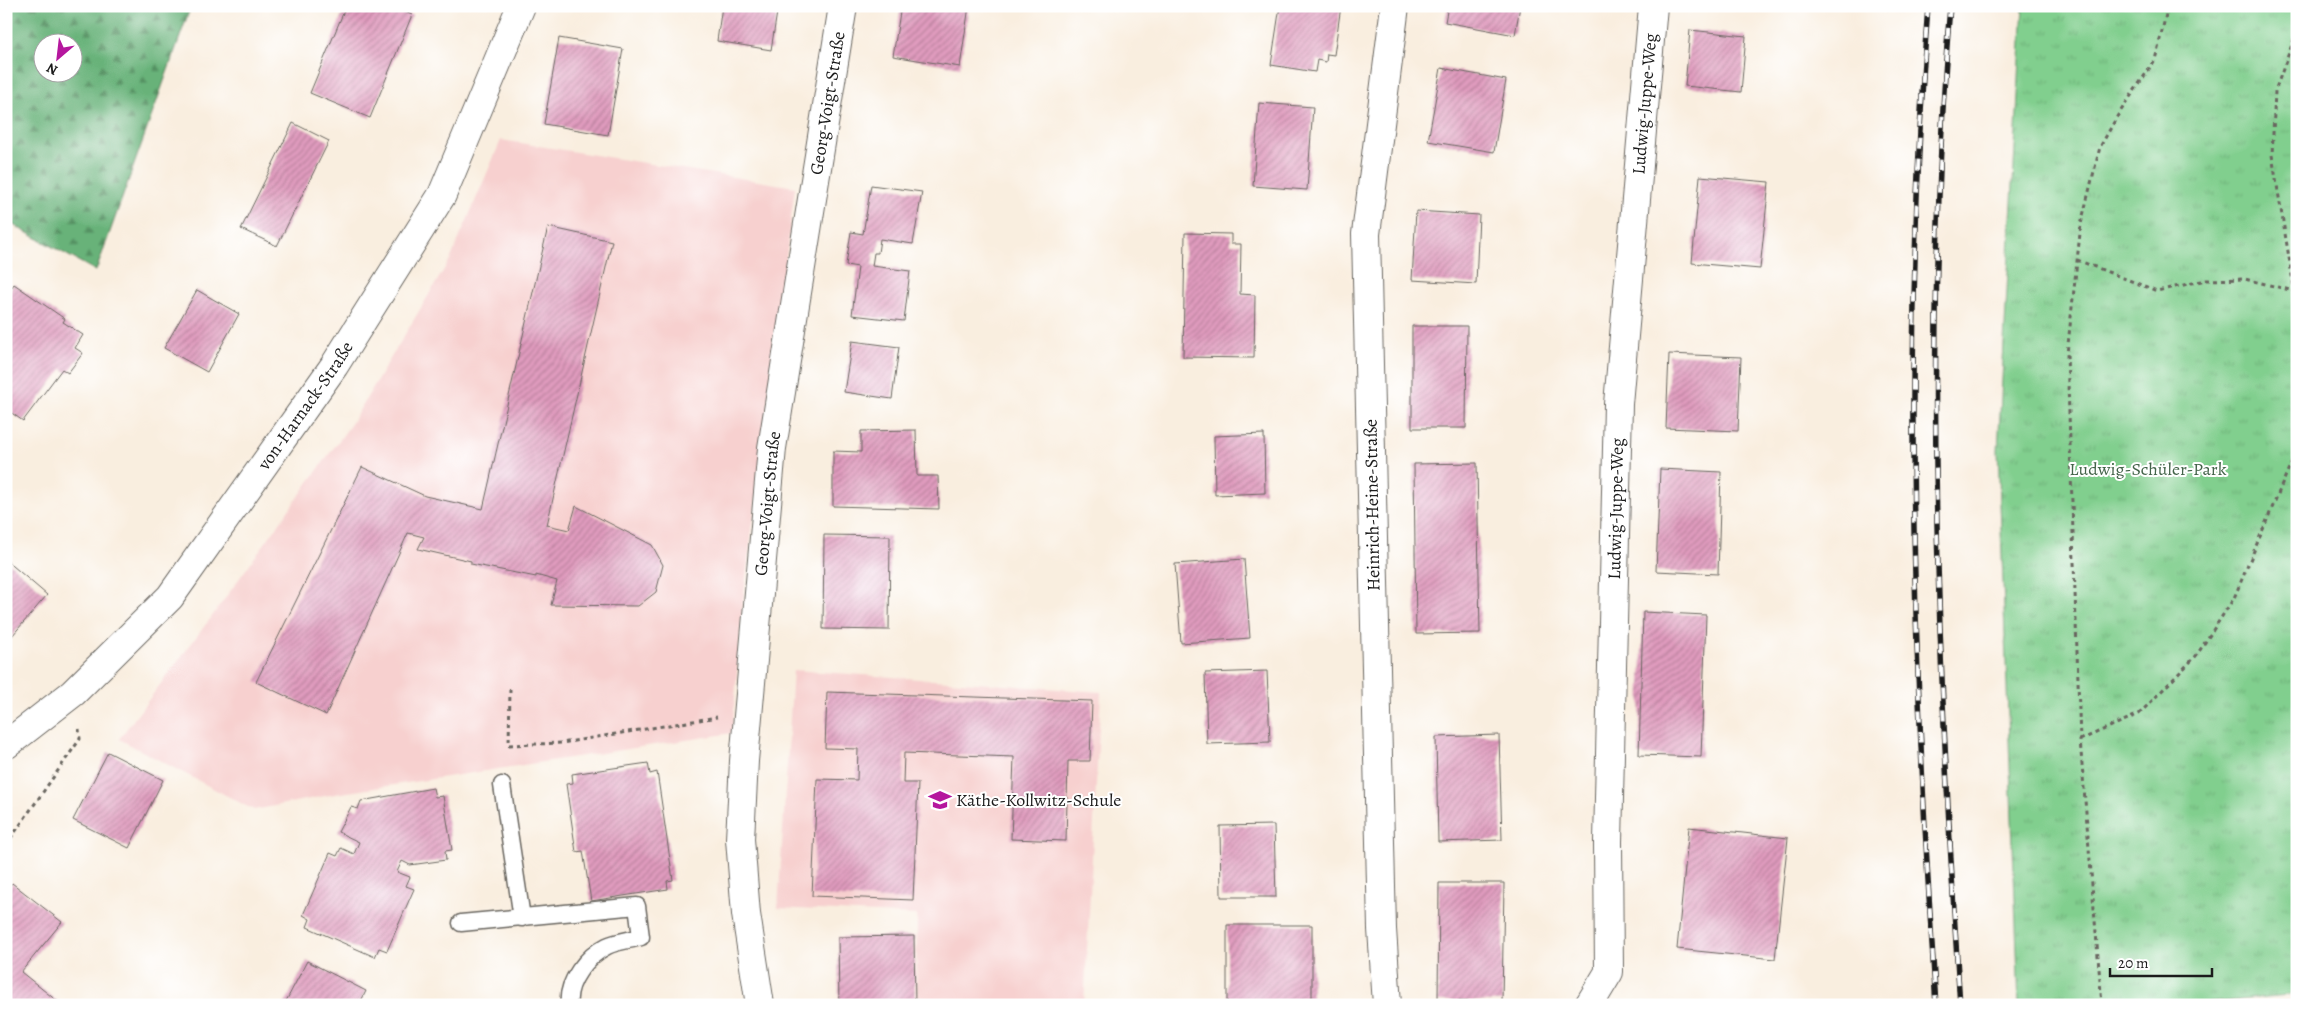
<svg xmlns="http://www.w3.org/2000/svg" width="2303" height="1011" viewBox="0 0 2303 1011" font-family="Alegreya,serif">
  <style>
    .built { fill: #f7d0cf }
    .forest { fill: url(#forest-firs); stroke: #42674a; fill-rule: evenodd }
    .park { fill: url(#park-tufts); stroke: #4e7655 }
    .building { fill: url(#building-hatch) }
    .lines { fill: none; stroke-linecap: round; stroke-linejoin: round }
    .service-casing { stroke: #696660; stroke-width: 19 }
    .minor-casing { stroke: #696660; stroke-width: 30 }
    .path { stroke: #696660; stroke-width: 3; stroke-dasharray: 4 4; stroke-linecap: butt }
    .service { stroke: #fff; stroke-width: 16 }
    .minor { stroke: #fff; stroke-width: 28 }
    .rail-casing { stroke: #1c1c1c; stroke-width: 5.5 }
    .rail { stroke: #fff; stroke-width: 4; stroke-dasharray: 11; stroke-linecap: butt }
    .labels { text-anchor: middle; stroke-width: 4; stroke-linejoin: round; paint-order: stroke }
    .street-label { font-size: 18px; fill: #1c1c1c; stroke: #fff }
    .park-label { font-size: 18px; fill: #44644a; stroke: #fff }
    .poi-label { font-size: 18px; fill: #1c1c1c; stroke: #fff; text-anchor: start }
  </style>
  <defs>
    <pattern id="forest-firs" width="22" height="20" patternUnits="userSpaceOnUse" patternTransform="scale(1.25)"><rect width="22" height="20" fill="#68b279"/><path d="M5 1l3.5 6h-7zM16 11l3.5 6h-7z" fill="#559062"/></pattern>
    <pattern id="park-tufts" width="24" height="20" patternUnits="userSpaceOnUse" patternTransform="scale(1.25)"><rect width="24" height="20" fill="#81cf8e"/><path d="M3 7l-1-3M5 7V3M7 7l1-3M15 17l-1-3M17 17v-4M19 17l1-3" fill="none" stroke="#6fb17a"/></pattern>
    <pattern id="building-hatch" width="6" height="6" patternUnits="userSpaceOnUse" patternTransform="scale(1.25)"><rect width="6" height="6" fill="#e09bbe"/><path d="M-1 1l2-2M0 6l6-6M5 7l2-2" fill="none" stroke="#b57e9a"/></pattern>
  </defs>
  <rect width="100%" height="100%" fill="#fff"/>
  <filter id="ink" filterUnits="userSpaceOnUse"><feTurbulence type="fractalNoise" baseFrequency=".02" numOctaves="2"/><feDisplacementMap in="SourceGraphic" scale="10" xChannelSelector="R" yChannelSelector="G"/><feConvolveMatrix kernelMatrix="1 2 1 2 8 2 1 2 1" color-interpolation-filters="sRGB"/></filter>
  <filter id="wash" filterUnits="userSpaceOnUse"><feTurbulence type="fractalNoise" baseFrequency=".0096" numOctaves="4" result="noise"/><feDisplacementMap in="SourceGraphic" scale="20" xChannelSelector="R" yChannelSelector="G"/><feGaussianBlur stdDeviation="1.12" result="paint"/><feColorMatrix in="noise" values="0 0 0 0 0 0 0 0 0 0 0 0 0 0 0 0 0 1.4 0 .05"/><feComposite in="paint" operator="in"/></filter>
  <g filter="url(#wash)">
    <rect width="100%" height="100%" fill="#f9eedf"/>
    <path class="built" d="M501,140l294,47 -52,414 -11,132 -397,61 -81,16 -135,-71 94,-124 138,-191 100,-166z
      M793,670l308,22 -17,313h-168l1,-90 -139,-7z"/>
    <path class="forest" d="M6,6h185l-95,265 -90,-50zM42,42h30v30h-30z"/>
    <path class="park" d="M2023,6h274v988l-108,11h-170l-21,-555z"/>
    <g id="blocks">
      <path class="building" d="M346,6h45l21,9 -42,103 -60,-25z
        M722,6h56l-7,44 -54,-9z
        M901,6h68l-9,61 -67,-11z
        M1280,6h61l-7,49 -7,-1 -1,8 -9,-2 -2,12 -44,-7z
        M1448,6h72l-5,29 -70,-13z
        M1690,30l56,6 -5,56 -56,-6z
        M559,38l64,11 -15,86 -64,-11z
        M1441,68l65,12 -12,72 -66,-11z
        M1259,103l54,4 -6,83 -54,-4z
        M293,123l36,18 -52,105 -36,-17z
        M1700,176l69,6 -9,87 -68,-6z
        M871,185l51,7 -9,52 -33,-5 -2,14h-4l-2,13 38,5 -6,50 -52,-6 6,-48 -12,-2 5,-33 12,2z
        M1416,211l63,4 -3,69 -64,-4z
        M548,227l64,14 -65,284 22,5 7,-24 76,39 11,20 -7,27 -18,14 -87,-1 6,-24 -21,-6v2l-65,-13v-3l-53,-12 6,-12 -16,-4 -82,182 -70,-33 106,-215 63,29 58,13z
        M1185,233l46,1v10h10l-1,50 15,1 -1,63 -71,-1z
        M14,284l51,35 -2,3 20,13 -8,13 8,5 -15,20 -6,-4 -39,52 -17,-12v-114z
        M197,290l42,24 -32,58 -43,-24z
        M1412,326h55l-1,102h-54z
        M852,341l47,6 -7,52 -48,-7z
        M1669,354l72,3 -3,74 -72,-3z
        M916,430l1,46h21l1,33 -106,-3v-55l28,1v-21z
        M1264,434l1,59 -50,2 -1,-59z
        M1477,463l3,170 -64,1 -2,-170z
        M1660,469l61,3 -3,102 -62,-3z
        M824,535l66,1 -1,94 -66,-1z
        M1244,559l6,79 -69,5 -6,-79z
        M6,560l41,35 -41,48z
        M1643,612l63,3 -5,142 -62,-2z
        M1267,671l3,71 -63,2 -2,-71z
        M827,692l265,9 -2,60h-22l-2,80 -55,-2 3,-82 -110,-4 -1,30h15l-5,117 -101,-4 5,-117 40,1 1,-31 -33,-1z
        M1499,735l3,105 -64,2 -2,-105z
        M108,752l55,28 -34,68 -56,-28z
        M648,763l2,11 7,-2 16,108 -6,1 1,8 -77,12 -8,-50 -7,1 -10,-68 7,-1 -1,-9z
        M433,788l2,9 8,-1 9,54 -7,1 1,9 -36,5 -8,-4 -5,11 13,5 -4,9 8,3 -27,62 -8,-3 -4,9 -68,-30 3,-8 -7,-4 27,-62 7,3 4,-8 13,6 5,-12 -21,-10 13,-25 7,2 3,-8z
        M1274,825l2,72h-55l-1,-71z
        M1689,827l99,11 -13,121 -98,-10z
        M12,883l50,39 -41,50 41,33h-56v-115z
        M1439,883h65l-2,119 -64,-1z
        M1227,925h85v80h-85z
        M914,936l1,69h-76l-1,-68z
        M307,961l59,30 -7,14h-75z"/>
    </g>
  </g>
  <g filter="url(#ink)">
    <use href="#blocks" fill-opacity="0" stroke="#696660" stroke-width="1"/>
    <g class="lines">
      <defs>
        <path id="service" d="M502,785l20,133
          M461,923l176,-17 4,31c-10,3 -24,4 -34,9 -20,10 -41,36 -38,59"/>
        <g id="minor">
          <path id="s1" d="M6,745l67,-52 97,-96 164,-231 108,-171 79,-189"/>
          <path id="s2" d="M760,1005l-14,-91 -6,-75 4,-78 28,-313 71,-442"/>
          <path d="M1387,1005l-5,-76 -16,-695 29,-228"/>
          <path id="s3" d="M1589,1005l20,-33 -1,-130 10,-438 35,-398"/>
        </g>
      </defs>
      <use href="#service" class="service-casing"/>
      <use href="#minor" class="minor-casing"/>
      <path class="path" d="M2297,31l-22,60 -3,64 25,151
        M2077,260l80,31 49,-11 39,-1 49,12
        M510,689l-1,56 53,-2 155,-26
        M2080,740l59,-26 57,-58 38,-58 63,-149
        M6,845l74,-106 -1,-10
        M2102,1005l-22,-265 -13,-386 14,-130 19,-77 18,-32 37,-55 13,-54"/>
      <use href="#service" class="service"/>
      <use href="#minor" class="minor"/>
      <defs>
        <path id="rail" d="M1928,6c-26,333 -15,666 8,999
          M1950,6c-27,333 -12,667 10,999"/>
      </defs>
      <use href="#rail" class="rail-casing"/>
      <use href="#rail" class="rail"/>
    </g>
  </g>
  <defs>
    <symbol id="school-bare" viewBox="-9 -9 18 18"><path d="M0-5L7-2L0 1L-7-2ZM-4 1L0 2.5L4 1V4Q0 6-4 4Z" fill="#b5179e" stroke="#fff" stroke-width="2.5" paint-order="stroke"/></symbol>
  </defs>
  <g fill-rule="evenodd">
    <use href="#school-bare" x="924" y="784" width="32" height="32"/>
  </g>
  <g class="labels">
    <g class="street-label">
      <text dy="6" stroke="none"><textPath href="#s2" startOffset="909">Georg-Voigt-Straße</textPath></text>
      <text dy="6" stroke="none"><textPath href="#s3" startOffset="908">Ludwig-Juppe-Weg</textPath></text>
      <text dy="6" stroke="none"><textPath href="#s1" startOffset="456">von-Harnack-Straße</textPath></text>
      <text dy="6" stroke="none"><textPath href="#s2" startOffset="504">Georg-Voigt-Straße</textPath></text>
      <text transform="translate(1372 505) rotate(-91)" y="6">Heinrich-Heine-Straße</text>
      <text dy="6" stroke="none"><textPath href="#s3" startOffset="502">Ludwig-Juppe-Weg</textPath></text>
    </g>
    <g class="park-label">
      <text x="2148" y="475">Ludwig-Schüler-Park</text>
    </g>
    <g class="poi-label">
      <text x="956" y="806">Käthe-Kollwitz-Schule</text>
    </g>
  </g>
  <rect width="2303" height="1011" fill="none" stroke="#fff" stroke-width="25"/>
  <g transform="translate(58 58) rotate(208)"><circle r="24" fill="#ffffff" stroke="#a4a4a4"/>
  <path d="M0-4L9 19L0 12L-9 19Z" fill="#b5179e"/>
  <text y="-8" font-size="14" font-weight="bold" text-anchor="middle" fill="#1c1c1c">N</text>
  </g>
  <path d="M2110 968v8h102v-8" fill="none" stroke="#1c1c1c" stroke-width="2.5"/>
  <text x="2118" y="968" font-size="15" fill="#1c1c1c" stroke="#ffffff" stroke-width="4" paint-order="stroke">20 m</text>
</svg>
